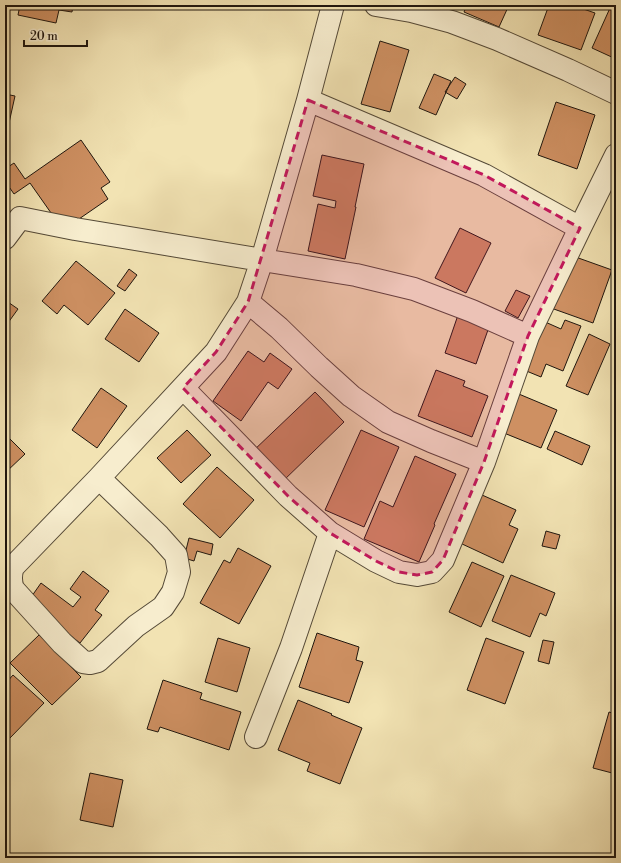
<svg xmlns="http://www.w3.org/2000/svg" width="621" height="863" viewBox="0 0 621 863" font-family="'Libre Bodoni',serif">
  <style>
    .building { fill: #ce9062; stroke: #1f160e }
    .lines { fill: none; stroke-linecap: round; stroke-linejoin: round }
    .minor-casing { stroke: #544937; stroke-width: 24 }
    .minor { stroke: #f7edce; stroke-width: 22 }
    .marked { fill: #c2185b; fill-opacity: 0.2; stroke: #c2185b; stroke-width: 3; stroke-dasharray: 8 5; stroke-linejoin: round }
  </style>
  <rect width="100%" height="100%" fill="#f2e3b3"/>
  <filter id="stains"><feTurbulence type="fractalNoise" baseFrequency=".005" numOctaves="4"/><feColorMatrix values="0 0 0 0 .2 0 0 0 0 .09 0 0 0 0 .02 0 0 0 .5 -.17"/></filter>
  <radialGradient id="worn" r=".72"><stop offset=".6" stop-color="#630" stop-opacity="0"/><stop offset="1" stop-color="#630" stop-opacity=".3"/></radialGradient>
  <path class="building" d="M20,5h53l-1,7 -13,-2 -3,13 -38,-8z
    M467,5h28l3,1v-1h11l-10,22 -35,-15z
    M549,5h23l23,8 -14,37 -43,-15z
    M610,8l6,3v48l-24,-11z
    M380,41l29,9 -19,62 -29,-8z
    M434,74l17,7 -15,34 -17,-7z
    M455,77l11,7 -9,15 -12,-7z
    M5,94l10,2 -6,27 -4,-1z
    M556,102l39,13 -18,54 -39,-14z
    M81,140l29,42 -9,6 7,11 -45,31 -33,-47 -16,11 -9,-13v-12l9,-6 11,16z
    M322,155l42,9 -9,43h1l-11,52 -37,-8 10,-47 17,4 1,-7 -23,-5z
    M460,228l31,15 -25,50 -31,-15z
    M570,255l42,15 -19,53 -42,-15z
    M76,261l39,32 -27,32 -24,-20 -7,9 -15,-13z
    M129,269l8,6 -12,16 -8,-5z
    M516,290l14,6 -12,22 -13,-7z
    M5,300l13,9 -13,18z
    M125,309l34,24 -20,29 -34,-23z
    M458,315l31,12 -13,37 -31,-11z
    M565,320l16,6 -18,45 -17,-7 -5,13 -17,-7 19,-49 18,8z
    M589,334l21,10 -22,51 -22,-9z
    M248,351l16,11 6,-9 22,16 -14,20 -10,-7 -27,39 -28,-20z
    M436,370l29,11 -2,5 25,10 -16,41 -54,-21z
    M101,388l26,18 -30,42 -25,-18z
    M315,392l29,30 -62,60 -30,-30z
    M514,392l43,18 -16,38 -42,-17z
    M187,430l24,25 -30,28 -24,-25z
    M361,430l38,17 -35,80 -39,-17z
    M555,431l35,15 -8,19 -35,-16z
    M5,434l20,20 -20,19z
    M415,456l41,18 -22,50 1,1 -16,37 -55,-23 16,-38 13,6z
    M217,467l37,33 -34,38 -37,-34z
    M482,495l34,15 -7,15 9,4 -15,34 -43,-20z
    M546,531l14,4 -4,14 -14,-3z
    M189,538l24,6 -2,11 -14,-4 -3,10 -10,-3z
    M238,548l33,18 -32,58 -39,-21 24,-43 6,3z
    M472,562l32,14 -23,51 -32,-15z
    M83,571l26,20 -14,19 7,5 -22,28 -53,-40 14,-20 32,24 8,-10 -11,-8z
    M511,575l44,18 -9,23 -6,-3 -10,24 -38,-16z
    M317,633l42,14 -3,13 7,2 -14,41 -50,-16z
    M39,635l42,42 -29,28 -42,-42z
    M218,638l32,10 -13,44 -32,-10z
    M486,638l38,14 -19,52 -38,-14z
    M543,640l11,2 -5,22 -11,-3z
    M13,675l31,28 -35,36 -4,-4v-51z
    M163,680l39,13 -2,6 41,13 -12,38 -69,-23 -2,5 -11,-3z
    M298,700l34,14 -1,1 31,13 -22,56 -33,-13 3,-8 -32,-13z
    M609,712l7,2v60l-23,-6z
    M90,773l33,7 -10,47 -33,-7z"/>
  <g class="lines">
    <defs>
      <path id="minor" d="M376,5l35,6 41,11 45,17 71,31 48,23
        M308,100l75,32 101,43 96,53
        M5,238l15,-20 55,11 187,31 94,15 58,14 58,22 56,25
        M248,302l31,26 40,39 32,29 37,26 43,19 53,21
        M183,388l105,108 42,37 46,28 23,11 18,3 15,-3 11,-12 41,-98 44,-126 52,-108 36,-73
        M99,478l60,58 17,19 3,17 -6,20 -10,15 -27,19 -38,35 -8,2 -7,-1 -21,-19 -49,-54c-3,-8 -3,-14 0,-22l86,-89 117,-126 32,-50 14,-42 46,-160 25,-95
        M256,737l35,-89 39,-115"/>
    </defs>
    <use href="#minor" class="minor-casing"/>
    <use href="#minor" class="minor"/>
  </g>
  <path class="marked" d="M308,100l176,75 96,53 -52,108 -44,126 -41,98 -11,12 -15,3 -18,-3 -23,-11 -46,-28 -42,-37 -105,-108 33,-36 32,-50z"/>
  <rect width="621" height="863" fill="none" stroke="#f2e3b3" stroke-width="20"/>
  <rect x="6" y="6" width="609" height="851" fill="none" stroke="#1f160e" stroke-width="2"/>
  <rect x="10" y="10" width="601" height="843" fill="none" stroke="#1f160e"/>
  <path d="M24 40v6h63v-6" fill="none" stroke="#1f160e" stroke-width="2"/>
  <text x="30" y="40" font-size="12" fill="#1f160e" stroke="#f7edce" stroke-width="3" paint-order="stroke">20 m</text>
  <rect width="100%" height="100%" filter="url(#stains)"/>
  <rect width="100%" height="100%" fill="url(#worn)"/>
</svg>
